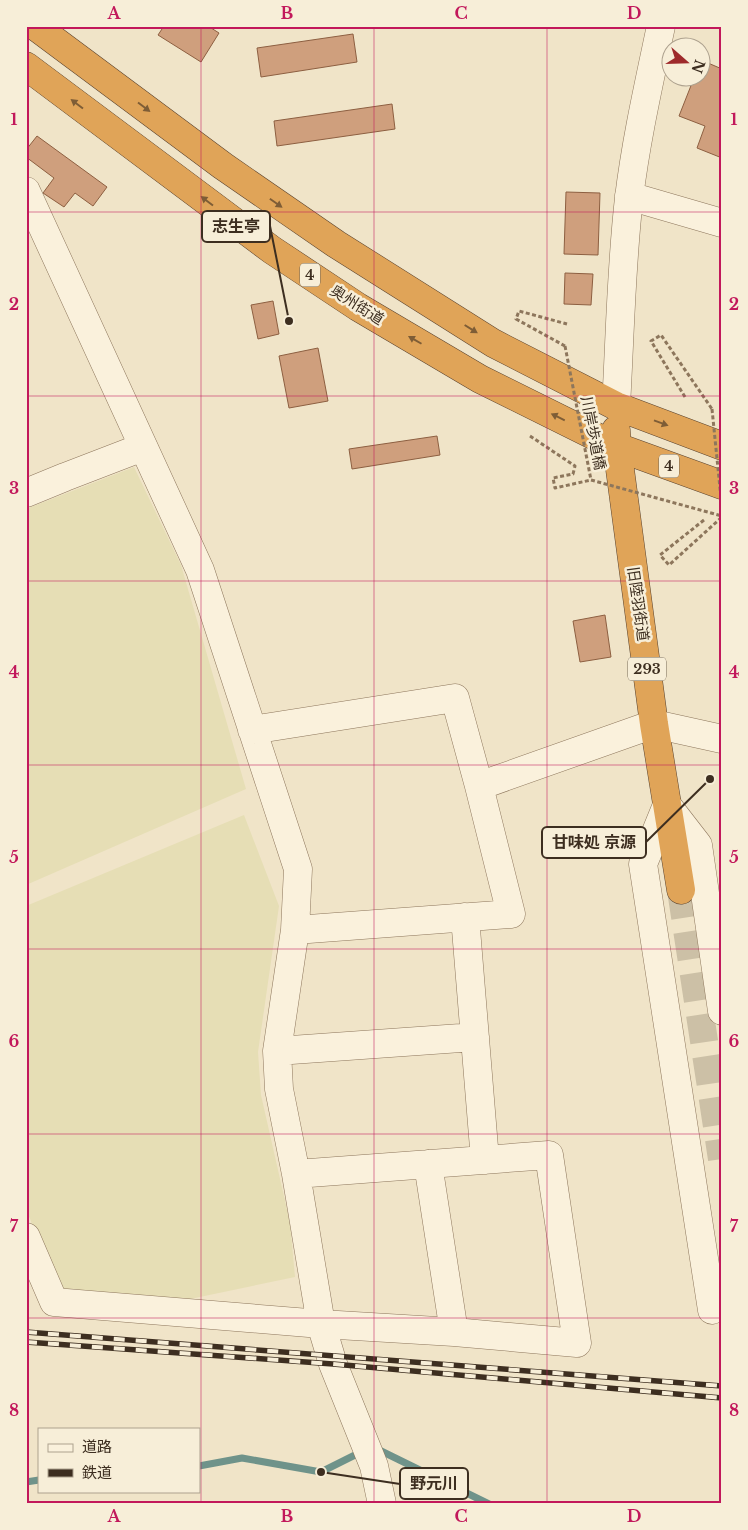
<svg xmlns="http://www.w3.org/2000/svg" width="748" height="1530" viewBox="0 0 748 1530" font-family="'Libre Baskerville','Noto Sans JP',serif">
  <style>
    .farmland { fill: #e6deb5 }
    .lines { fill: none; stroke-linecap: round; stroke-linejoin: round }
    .stream { stroke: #6f938a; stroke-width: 7 }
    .building { fill: #cf9f7d; stroke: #8d5f41 }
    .highway-tunnel { stroke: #ccc0a6; stroke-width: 28; stroke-dasharray: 28 14; stroke-linecap: butt }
    .minor-casing { stroke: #8d765c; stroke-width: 29 }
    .highway-casing { stroke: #5b4430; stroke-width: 29 }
    .path { stroke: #8d765c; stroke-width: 3; stroke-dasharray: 4 2.5; stroke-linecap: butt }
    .minor { stroke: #faf1dc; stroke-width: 28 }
    .highway { stroke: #e0a458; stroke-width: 28 }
    .rail-casing { stroke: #3d2e20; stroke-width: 5.5 }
    .rail { stroke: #f7eed8; stroke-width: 4; stroke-dasharray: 11; stroke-linecap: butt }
    .path-bridge { stroke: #8d765c; stroke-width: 3; stroke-dasharray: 4 2.5; stroke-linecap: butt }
    .oneway { fill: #7e5d36 }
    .grid { fill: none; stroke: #c2185b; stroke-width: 1; stroke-opacity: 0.55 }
    .labels { text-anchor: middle; stroke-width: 5; stroke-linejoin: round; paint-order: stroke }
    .shield { fill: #f7eed8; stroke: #756857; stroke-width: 1 }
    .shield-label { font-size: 14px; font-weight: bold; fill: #3d2e20 }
    .street-label { font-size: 15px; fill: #3d2e20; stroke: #f7eed8 }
    .leader { fill: none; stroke: #3d2e20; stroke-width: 2 }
    .callout-dot { fill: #3d2e20; stroke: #f7eed8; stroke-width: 2 }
    .callout { fill: #f7eed8; stroke: #3d2e20; stroke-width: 2 }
    .callout-label { font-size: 16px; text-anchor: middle; font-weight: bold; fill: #3d2e20 }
    .neatline { fill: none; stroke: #c2185b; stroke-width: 2 }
    .grid-label { font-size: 16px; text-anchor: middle; font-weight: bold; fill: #c2185b }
  </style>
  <rect width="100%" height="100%" fill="#f0e4c8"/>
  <path class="farmland" d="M134,467l47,98 65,224 -220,96v-376z
    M244,815l35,91 -21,146 3,43 29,128 5,54 -124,26 -111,-10 -34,-84v-303z"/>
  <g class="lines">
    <path class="stream" d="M375,1448l114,56
      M199,1466l43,-8 79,14 40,-20
      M26,1482l13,-2"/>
  </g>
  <path class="building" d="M164,26h44l11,7 -18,29 -43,-27z
    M353,34l4,28 -96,15 -4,-29z
    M701,60l21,9v89l-25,-10 8,-22 -26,-10 15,-38h6z
    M392,104l3,25 -118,17 -3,-25z
    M37,136l70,51 -14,19 -18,-13 -11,14 -21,-14 11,-15 -28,-21v-7z
    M566,192l34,1 -2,62 -34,-1z
    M565,273l28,1 -2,31 -27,-1z
    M273,301l6,33 -21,5 -7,-34z
    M318,348l10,53 -39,7 -10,-52z
    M437,436l3,19 -88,14 -3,-20z
    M605,615l6,42 -31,5 -7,-41z"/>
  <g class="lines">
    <path class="highway-tunnel" d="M681,890l41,269"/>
    <defs>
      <path id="minor" d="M26,191l174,379 98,299 -3,61 -18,121 2,38 17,85 25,150 12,40 41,102 8,38
        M629,196l93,27
        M616,406c4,-69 5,-139 13,-208 7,-58 20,-115 32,-172
        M26,493l39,-16 78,-30
        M252,730l203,-32 24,88 32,128 -216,16
        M479,786l175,-62 68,15
        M465,917l20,243
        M277,1051l198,-14
        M428,1164l26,168
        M26,1237l28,65 267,22 133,8 123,11 -28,-188 -253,19
        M712,1310l-69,-446 24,-59 31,40 24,166"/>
      <path id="highway" d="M35,26l188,140 113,78 157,99 123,63 106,40
        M26,66l246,184 86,57 122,72 137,68 105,38
        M616,430l1,17 37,277 27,166"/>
    </defs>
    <use href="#minor" class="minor-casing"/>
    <use href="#highway" class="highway-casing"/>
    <path class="path" d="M565,346l-49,-27 3,-8 48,13
      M685,397l-34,-56 10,-6 51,74
      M530,436l45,30 -2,8 -20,4 2,10 36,-8
      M704,520l-44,35 9,10 53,-48"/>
    <use href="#minor" class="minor"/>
    <use href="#highway" class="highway"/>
    <defs>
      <path id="rail" d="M26,1332l696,54
        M26,1342l307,22 389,34"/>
    </defs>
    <use href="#rail" class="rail-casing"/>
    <use href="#rail" class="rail"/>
    <path class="path-bridge" d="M565,346l26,134 131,36
      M712,409l10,99"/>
  </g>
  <defs><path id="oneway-solid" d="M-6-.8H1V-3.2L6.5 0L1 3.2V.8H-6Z" transform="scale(1.25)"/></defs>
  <g class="oneway">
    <use href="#oneway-solid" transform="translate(77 104) rotate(-143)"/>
    <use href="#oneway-solid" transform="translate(144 107) rotate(37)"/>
    <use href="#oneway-solid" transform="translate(207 201) rotate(-143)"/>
    <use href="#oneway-solid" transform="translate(276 203) rotate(35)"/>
    <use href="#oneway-solid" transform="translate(471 329) rotate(32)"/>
    <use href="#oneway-solid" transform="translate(415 340) rotate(-150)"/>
    <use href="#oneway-solid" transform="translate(558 417) rotate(-154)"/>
    <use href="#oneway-solid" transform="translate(661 423) rotate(20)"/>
  </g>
  <path class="grid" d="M201,26v1478M374,26v1478M547,26v1478M26,212h696M26,396h696M26,581h696M26,765h696M26,949h696M26,1134h696M26,1318h696"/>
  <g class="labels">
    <g class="shield">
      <rect x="300" y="263.5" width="20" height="23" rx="4"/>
      <rect x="659" y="454.5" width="20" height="23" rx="4"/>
      <rect x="628" y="657.5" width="38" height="23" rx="4"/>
    </g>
    <g class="shield-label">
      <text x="310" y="280">4</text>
      <text x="669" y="471">4</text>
      <text x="647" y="674">293</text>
    </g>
    <g class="street-label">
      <text transform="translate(357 305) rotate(32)" y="5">奥州街道</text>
      <text transform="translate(593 433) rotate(79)" y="5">川岸歩道橋</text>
      <text transform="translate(638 604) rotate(82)" y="5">旧陸羽街道</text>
    </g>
  </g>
  <path class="leader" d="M289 321L270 226M710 779L646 842M321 1472L400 1484"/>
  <g class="callout-dot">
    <circle cx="289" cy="321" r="5"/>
    <circle cx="710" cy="779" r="5"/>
    <circle cx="321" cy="1472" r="5"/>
  </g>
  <g class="callout">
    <rect x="202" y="211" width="68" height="31" rx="5"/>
    <rect x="542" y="827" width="104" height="31" rx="5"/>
    <rect x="400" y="1468" width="68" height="31" rx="5"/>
  </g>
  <g class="callout-label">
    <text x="236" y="232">志生亭</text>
    <text x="594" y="848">甘味処 京源</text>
    <text x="434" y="1489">野元川</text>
  </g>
  <rect width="748" height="1530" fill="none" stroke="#f7eed8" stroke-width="55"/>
  <rect x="38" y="1428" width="162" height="65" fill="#f7eed8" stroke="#ada18e"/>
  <rect x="48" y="1444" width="25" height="8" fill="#faf1dc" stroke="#ada18e"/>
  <text x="82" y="1452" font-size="15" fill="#3d2e20">道路</text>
  <rect x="48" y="1469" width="25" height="8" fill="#3d2e20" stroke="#ada18e"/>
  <text x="82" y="1478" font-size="15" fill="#3d2e20">鉄道</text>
  <g transform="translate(686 62) rotate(110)"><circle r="24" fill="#f7eed8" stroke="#ada18e"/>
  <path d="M0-4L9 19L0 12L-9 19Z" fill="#9e2a2b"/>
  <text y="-8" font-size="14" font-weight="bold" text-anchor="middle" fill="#3d2e20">N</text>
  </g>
  <rect x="28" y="28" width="692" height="1474" class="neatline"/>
  <g class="grid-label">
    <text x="114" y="19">A</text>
    <text x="287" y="19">B</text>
    <text x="461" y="19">C</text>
    <text x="634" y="19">D</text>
    <text x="14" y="125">1</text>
    <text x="734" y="125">1</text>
    <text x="14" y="310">2</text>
    <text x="734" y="310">2</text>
    <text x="14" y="494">3</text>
    <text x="734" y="494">3</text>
    <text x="14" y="678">4</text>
    <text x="734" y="678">4</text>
    <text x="14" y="863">5</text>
    <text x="734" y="863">5</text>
    <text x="14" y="1047">6</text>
    <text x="734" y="1047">6</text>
    <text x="14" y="1232">7</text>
    <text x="734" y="1232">7</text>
    <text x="14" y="1416">8</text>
    <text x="734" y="1416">8</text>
    <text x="114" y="1522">A</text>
    <text x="287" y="1522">B</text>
    <text x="461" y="1522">C</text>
    <text x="634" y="1522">D</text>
  </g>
</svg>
